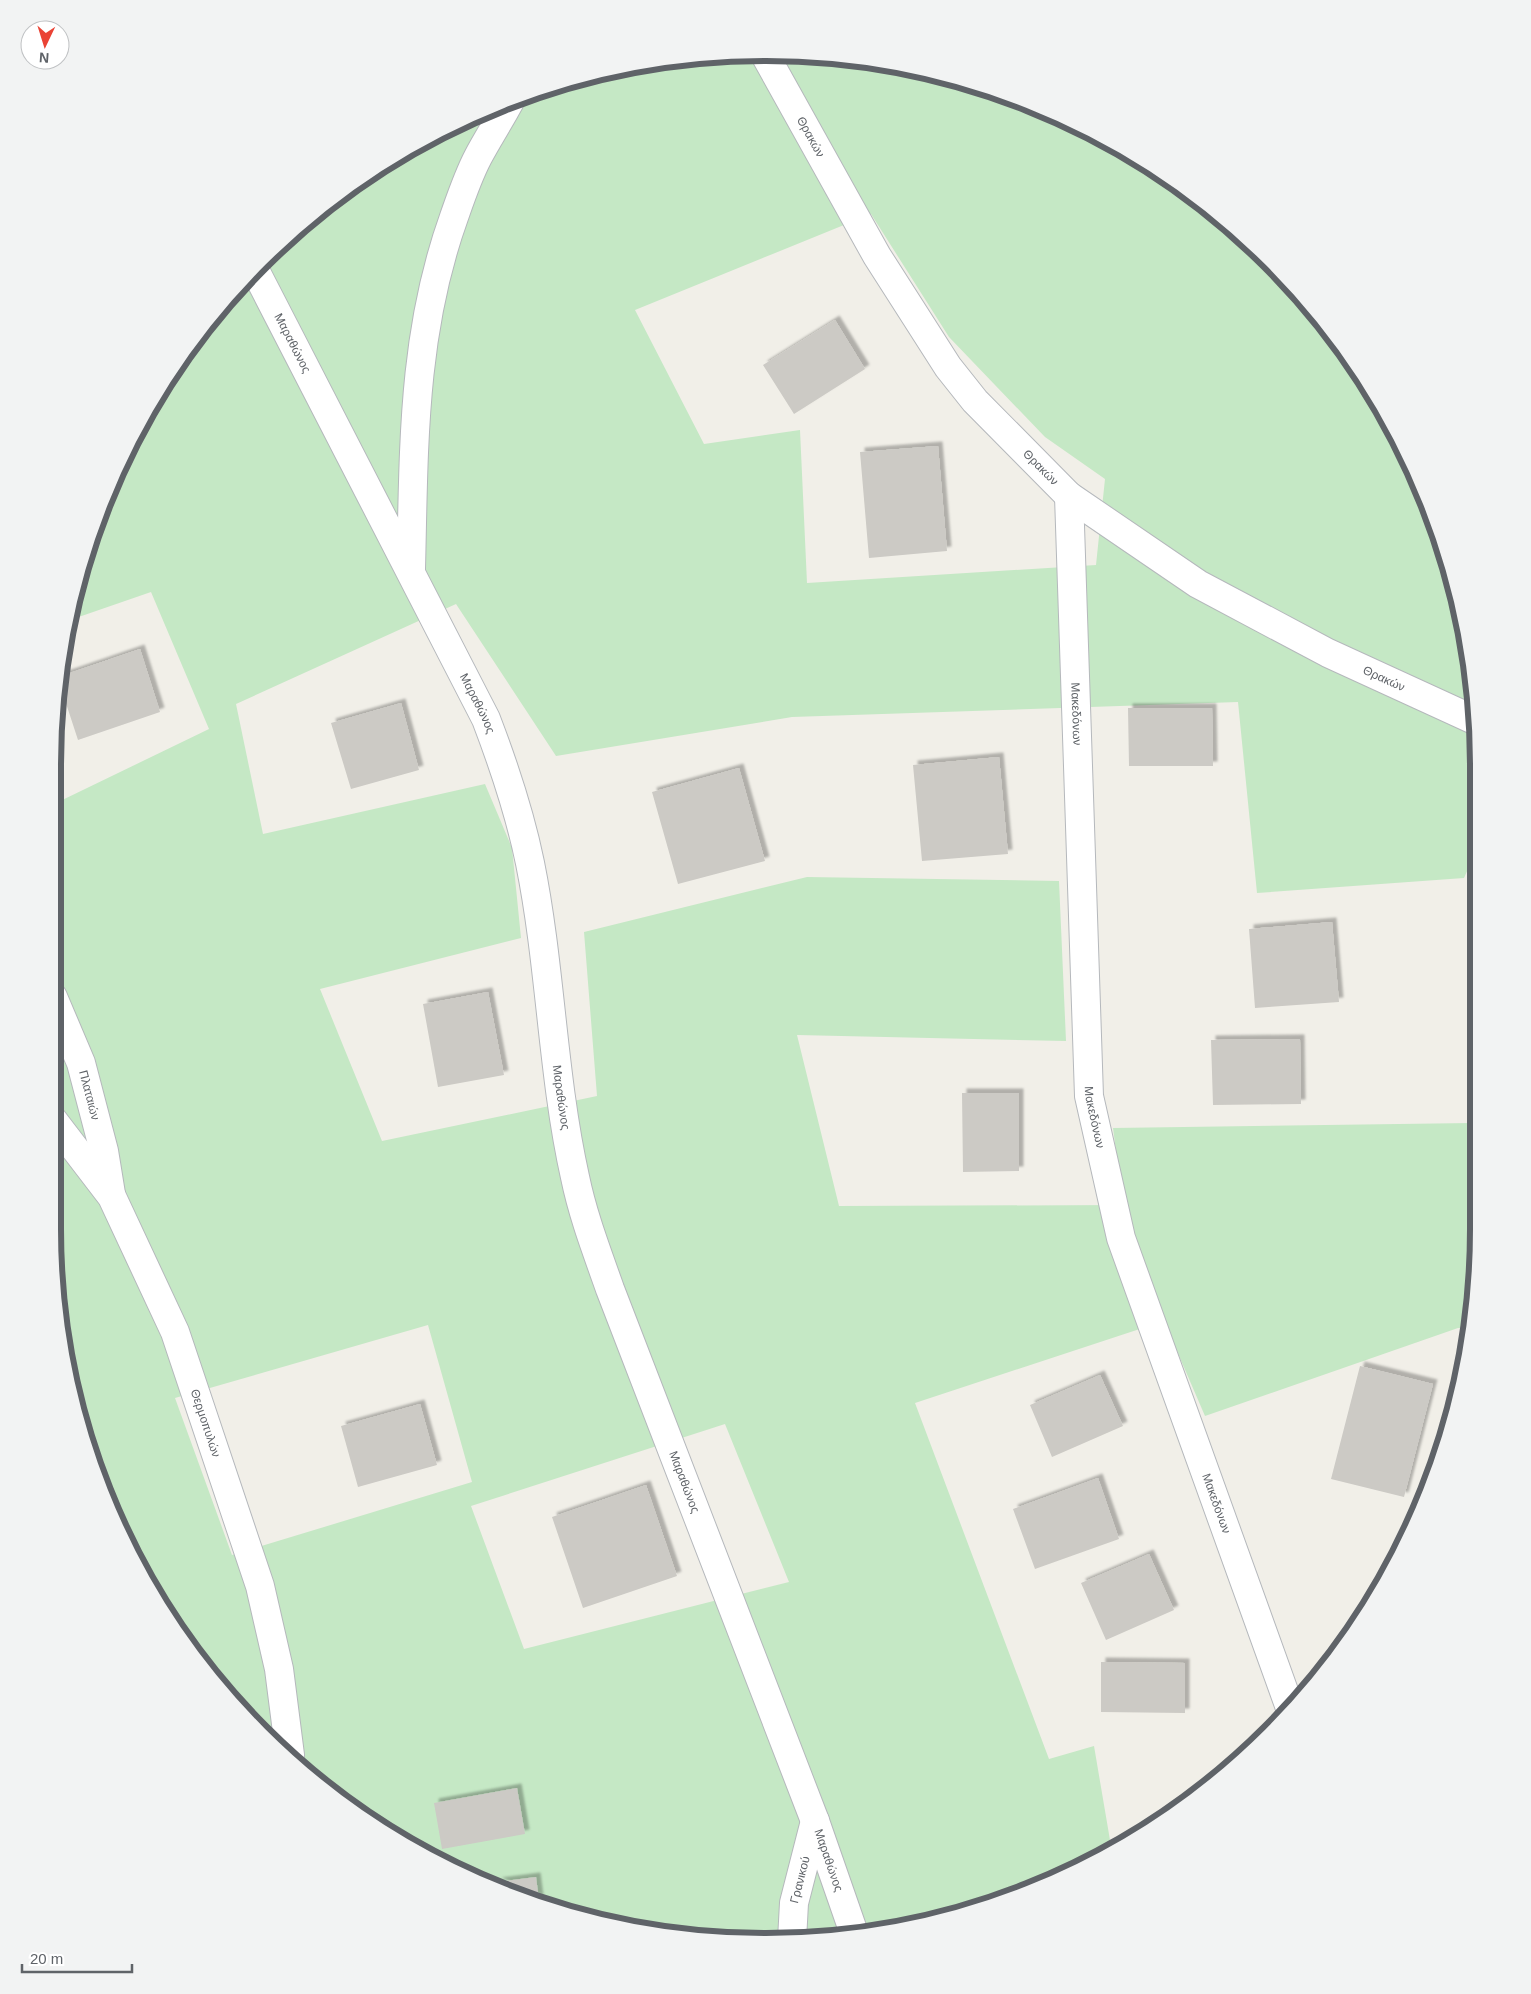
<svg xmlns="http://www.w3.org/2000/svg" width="1531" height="1994" viewBox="0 0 1531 1994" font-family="Arial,sans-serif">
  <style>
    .green { fill: #c5e8c5; fill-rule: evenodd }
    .building { fill: #cccac5; filter: url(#shadow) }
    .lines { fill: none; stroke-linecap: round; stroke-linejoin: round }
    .street-casing { stroke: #b5b8bc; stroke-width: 30 }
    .street { stroke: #fff; stroke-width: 28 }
    .labels { text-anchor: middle; stroke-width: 4; stroke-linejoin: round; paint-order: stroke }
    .street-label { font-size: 12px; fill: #5f6368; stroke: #fff }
    .rim { fill: none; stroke: #5f6368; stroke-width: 6 }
  </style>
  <defs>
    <filter id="shadow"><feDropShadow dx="4.5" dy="-4.5" stdDeviation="1" flood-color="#0004"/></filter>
  </defs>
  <rect width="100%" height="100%" fill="#f1efe8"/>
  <path class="green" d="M766,53l139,13 134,41 123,66 108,89 88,108 83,166 31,137v187l-8,18 -207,15 -19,-191 -446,15 -236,39 -100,-152 -220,100 27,130 222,-50 27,64 9,90 -201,51 62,152 215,-45 -13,-164 223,-55 252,4 7,160 -269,-6 42,171 284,-1 -10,-77 359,-5v199l-1,7 -13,-1 -253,88 -41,-95 -249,82 134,356 45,-13 17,100 -117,58 -135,31 -93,6 -185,-24 -172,-71 -147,-113 -114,-148 -71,-172 -24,-184 1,-425 155,-75 -58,-137 -81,28 7,-39 49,-131 74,-118 95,-102 75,-57 123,-66 134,-41zM871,214l78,123 96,100 60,42 -9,86 -289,18 -7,-153 -96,14 -69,-134zM428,1325l44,157 -240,73 -57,-157zM725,1424l64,158 -265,67 -53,-143z"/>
  <path class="building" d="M835,320l30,49 -71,45 -31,-49z
    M938,446l9,105 -78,7 -9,-106z
    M140,649l20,63 -82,28 -18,-55 1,-9z
    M401,703l18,67 -68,19 -20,-66z
    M1128,708h84l1,58h-84z
    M999,757l9,97 -86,7 -9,-96z
    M739,768l26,93 -87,23 -26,-92z
    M1332,922l7,80 -84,6 -6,-79z
    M488,992l16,83 -66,12 -15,-83z
    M1300,1039l1,65 -88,1 -2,-65z
    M962,1093h57v78l-56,1z
    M1360,1366l73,18 -29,113 -73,-18z
    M1100,1375l23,51 -71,31 -22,-52z
    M420,1404l17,61 -79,22 -17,-61z
    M1098,1478l21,61 -84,30 -22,-60z
    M646,1485l31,91 -94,32 -31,-91z
    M1149,1554l25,56 -68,30 -25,-57z
    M1101,1662l84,1v50l-84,-1z
    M517,1788l8,46 -83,15 -8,-46z
    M1181,1804l1,1 -18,15 -3,-5z
    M536,1877l3,23 -42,-18z"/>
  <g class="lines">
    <defs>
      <g id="street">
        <path id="s1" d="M764,53l113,203 71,111 27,34 94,95 129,88 130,69 144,66"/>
        <path id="s2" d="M256,272l230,447c18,47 34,95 44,144 21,104 22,211 45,314 8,39 22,75 35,112l205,532 40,115"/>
        <path id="s3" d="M1069,496l20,600 32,142 169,470"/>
        <path d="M411,569c3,-123 1,-235 43,-352 7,-20 14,-41 24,-60 10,-19 22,-37 32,-56"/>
        <path id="s4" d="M53,997l28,66 23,88 7,43"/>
        <path id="s5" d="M53,1120l59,77 63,135 85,254 19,83 11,86"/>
        <path id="s6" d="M792,1940l2,-37 21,-82"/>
      </g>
    </defs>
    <use href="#street" class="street-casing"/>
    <use href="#street" class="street"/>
  </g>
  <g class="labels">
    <g class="street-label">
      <text dy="4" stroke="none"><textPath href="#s1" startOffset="96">Θρακών</textPath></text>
      <text dy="4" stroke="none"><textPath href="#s2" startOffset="80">Μαραθώνος</textPath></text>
      <text dy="4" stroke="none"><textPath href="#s1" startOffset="501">Θρακών</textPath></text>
      <text dy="4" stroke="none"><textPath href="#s1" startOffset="906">Θρακών</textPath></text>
      <text dy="4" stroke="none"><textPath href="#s2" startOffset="485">Μαραθώνος</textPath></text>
      <text dy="4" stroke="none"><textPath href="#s3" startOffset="218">Μακεδόνων</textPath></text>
      <text dy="4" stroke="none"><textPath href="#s4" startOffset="105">Πλαταιών</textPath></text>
      <text dy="4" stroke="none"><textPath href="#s2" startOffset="890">Μαραθώνος</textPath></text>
      <text dy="4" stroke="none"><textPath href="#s3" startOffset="622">Μακεδόνων</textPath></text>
      <text dy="4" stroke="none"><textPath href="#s5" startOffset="342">Θερμοπυλών</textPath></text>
      <text dy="4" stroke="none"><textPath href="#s2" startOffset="1295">Μαραθώνος</textPath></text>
      <text dy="4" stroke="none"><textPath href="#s3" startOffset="1028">Μακεδόνων</textPath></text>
      <text dy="4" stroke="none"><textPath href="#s2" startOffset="1700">Μαραθώνος</textPath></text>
      <text dy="4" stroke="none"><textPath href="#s6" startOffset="61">Γρανικού</textPath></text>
    </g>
  </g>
  <path d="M0 0H1531V1994H0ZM765 61H766A704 704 0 0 1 1470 765V1229A704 704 0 0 1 766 1933H765A704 704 0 0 1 61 1229V765A704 704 0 0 1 765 61Z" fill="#f2f3f3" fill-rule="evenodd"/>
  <path class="rim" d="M765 61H766A704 704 0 0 1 1470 765V1229A704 704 0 0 1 766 1933H765A704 704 0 0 1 61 1229V765A704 704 0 0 1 765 61Z"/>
  <g transform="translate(45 45) rotate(184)"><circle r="24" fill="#ffffff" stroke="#bfc1c3"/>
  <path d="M0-4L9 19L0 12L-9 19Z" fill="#ea4335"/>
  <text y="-8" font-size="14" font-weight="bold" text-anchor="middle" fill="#5f6368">N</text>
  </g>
  <path d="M22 1964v8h110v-8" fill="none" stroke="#5f6368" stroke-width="2.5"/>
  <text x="30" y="1964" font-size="15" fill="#5f6368" stroke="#ffffff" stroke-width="4" paint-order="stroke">20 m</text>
</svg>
